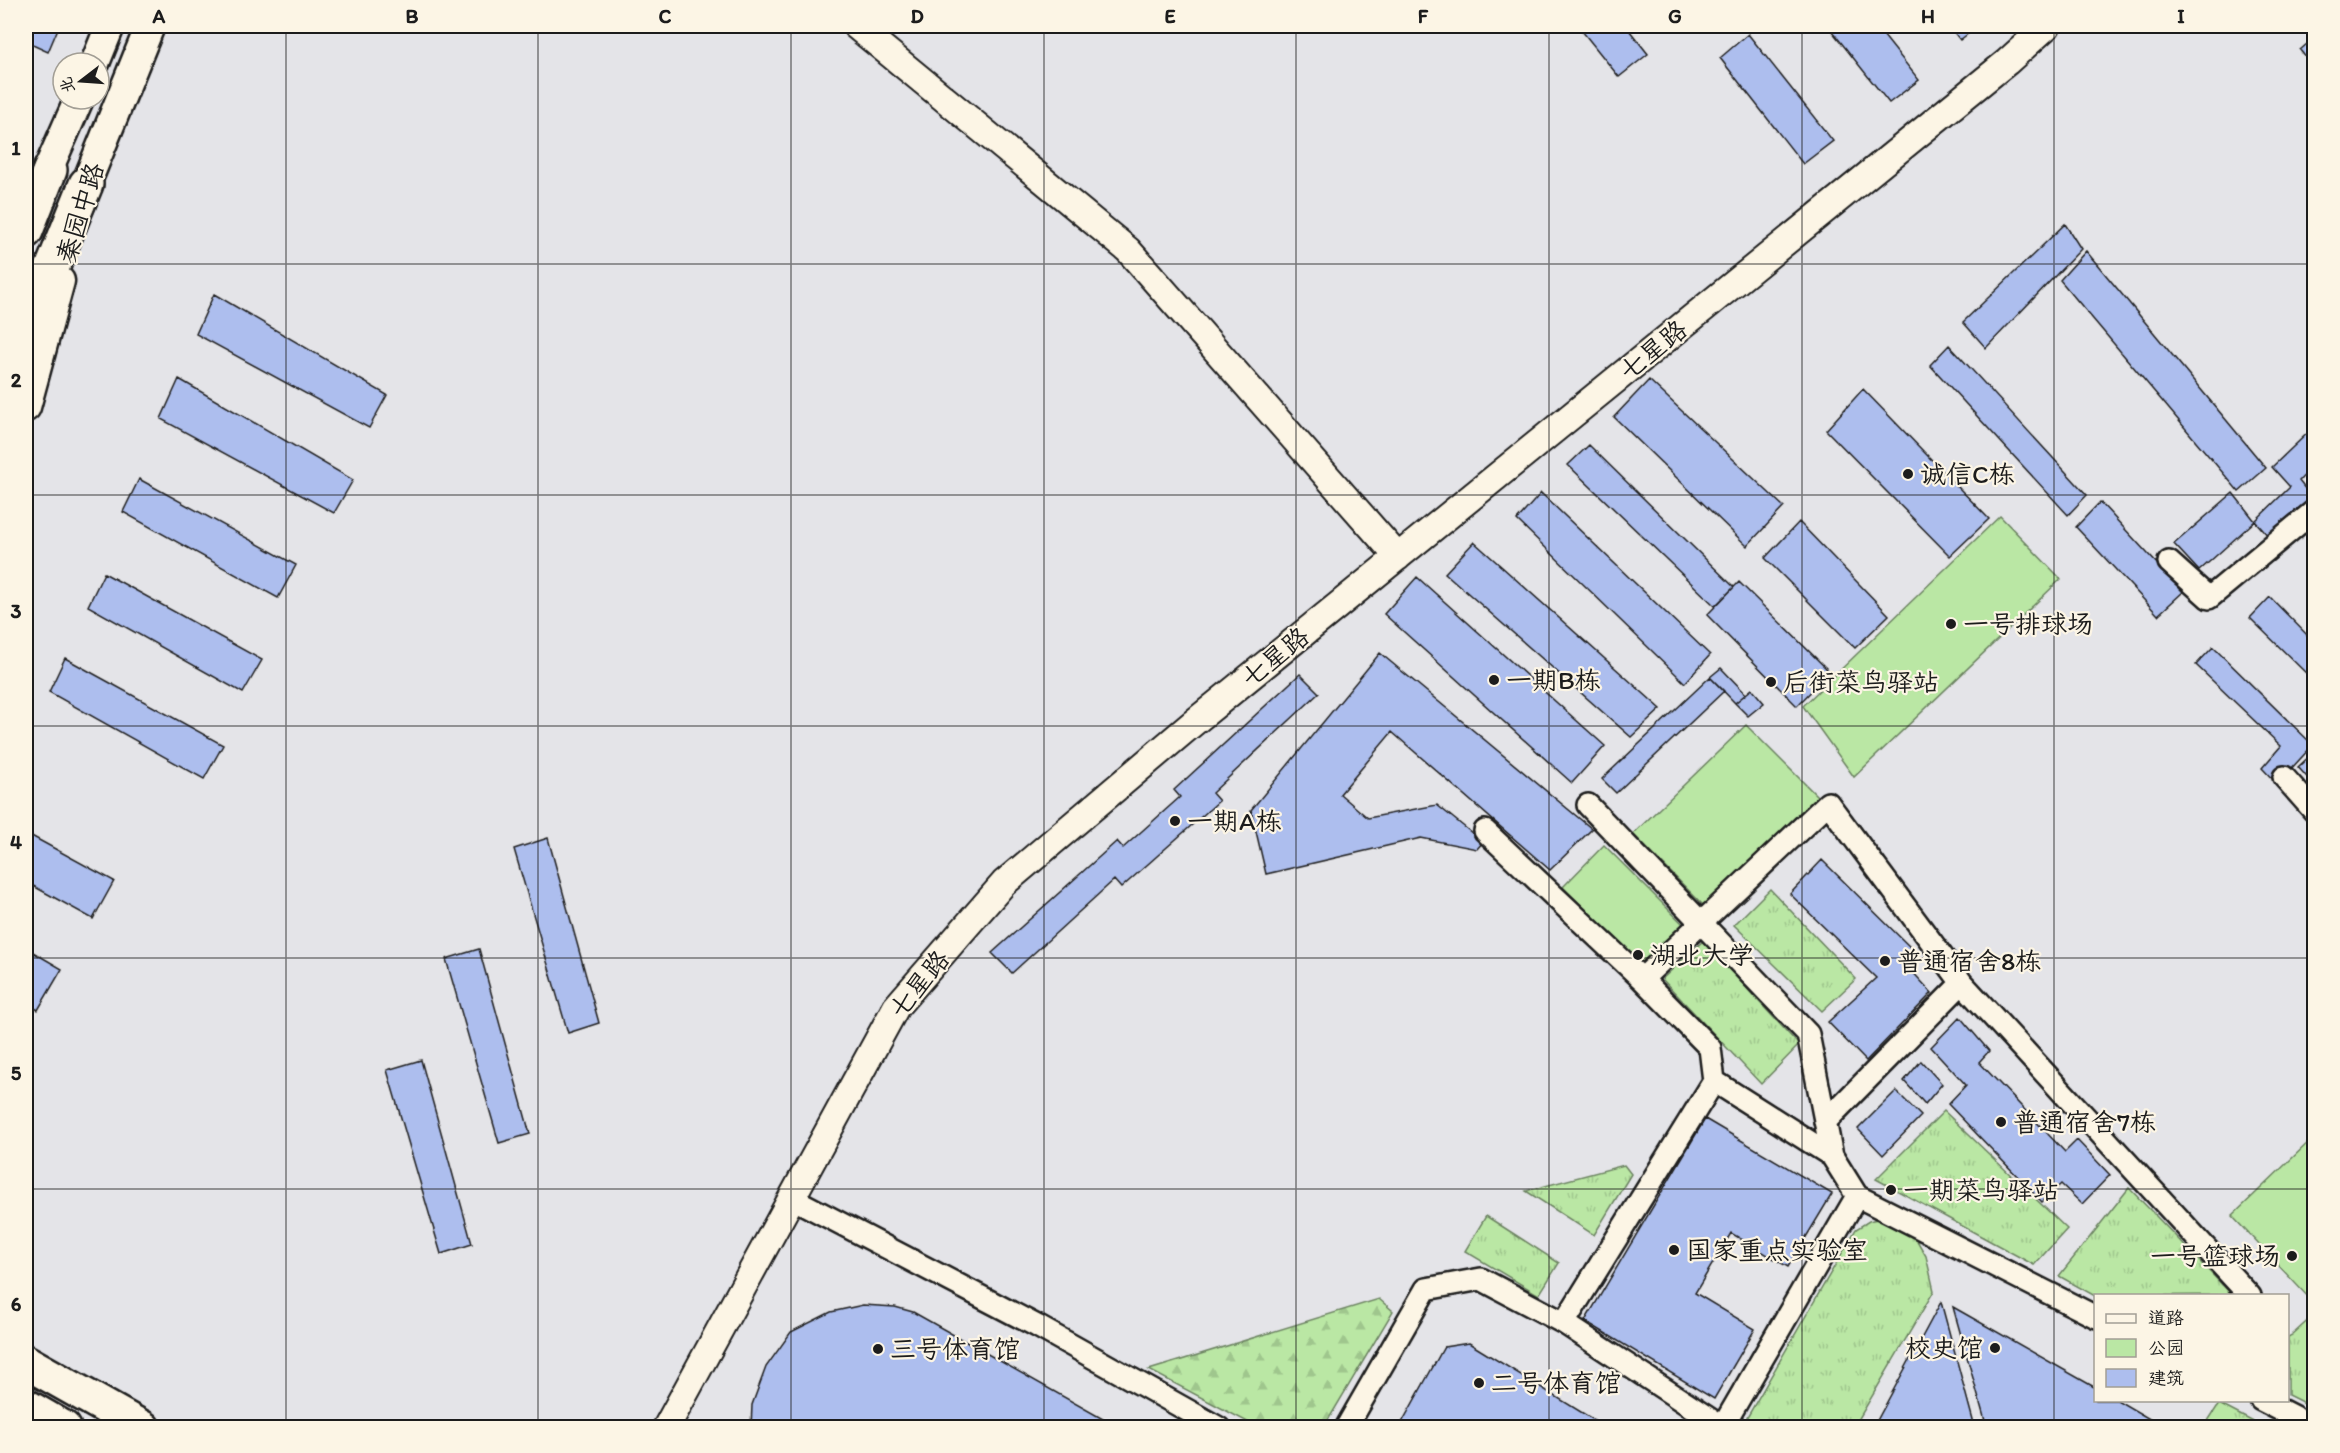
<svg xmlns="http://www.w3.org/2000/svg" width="2340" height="1453" viewBox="0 0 2340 1453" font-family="Itim,'LXGW WenKai TC',sans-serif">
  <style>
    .grass { fill: url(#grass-tufts); stroke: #6b8260; stroke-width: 1.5 }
    .forest { fill: url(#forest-firs); stroke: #6b8260; stroke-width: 1.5 }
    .green { fill: #bae7a4; stroke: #6b8260; stroke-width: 1.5 }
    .building { fill: #adbeee; stroke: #1c1c1c; stroke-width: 1.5 }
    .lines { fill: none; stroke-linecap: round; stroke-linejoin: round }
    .minor-casing { stroke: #1c1c1c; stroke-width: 26 }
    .tertiary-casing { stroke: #1c1c1c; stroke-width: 30 }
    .secondary-casing { stroke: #1c1c1c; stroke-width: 33 }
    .primary-casing { stroke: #1c1c1c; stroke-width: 38 }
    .minor { stroke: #fcf5e5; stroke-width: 21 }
    .tertiary { stroke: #fcf5e5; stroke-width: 26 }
    .secondary { stroke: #fcf5e5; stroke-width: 28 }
    .primary { stroke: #fcf5e5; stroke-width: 33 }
    .grid { fill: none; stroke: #1c1c1c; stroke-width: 1.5; stroke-opacity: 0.55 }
    .poi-dot { fill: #1c1c1c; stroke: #fcf5e5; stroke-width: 2 }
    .labels { text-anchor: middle; stroke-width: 4.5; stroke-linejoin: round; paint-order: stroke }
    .street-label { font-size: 26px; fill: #1c1c1c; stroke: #fcf5e5 }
    .poi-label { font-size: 26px; fill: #1c1c1c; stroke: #fcf5e5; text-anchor: start }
    .neatline { fill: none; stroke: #1c1c1c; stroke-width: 2 }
    .grid-label { font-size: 20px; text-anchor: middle; font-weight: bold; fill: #1c1c1c }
  </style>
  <defs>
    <pattern id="grass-tufts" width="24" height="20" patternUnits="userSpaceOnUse" patternTransform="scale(1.5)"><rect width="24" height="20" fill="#bae7a4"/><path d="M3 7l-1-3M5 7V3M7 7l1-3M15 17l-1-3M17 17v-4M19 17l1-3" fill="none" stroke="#9fc68d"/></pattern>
    <pattern id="forest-firs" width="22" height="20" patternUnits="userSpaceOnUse" patternTransform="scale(1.5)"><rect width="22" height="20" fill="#bae7a4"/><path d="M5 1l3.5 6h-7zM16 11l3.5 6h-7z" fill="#9fc68d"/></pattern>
  </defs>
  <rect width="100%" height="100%" fill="#e4e4e8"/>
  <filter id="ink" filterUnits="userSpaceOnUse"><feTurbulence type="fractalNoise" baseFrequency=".0167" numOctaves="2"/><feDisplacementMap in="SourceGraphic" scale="12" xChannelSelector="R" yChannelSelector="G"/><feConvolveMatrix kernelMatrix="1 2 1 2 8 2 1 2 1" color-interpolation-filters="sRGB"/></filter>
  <g filter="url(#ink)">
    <path class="grass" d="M1770,889l86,90 -34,32 -88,-86z
      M1703,941l96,104 -38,39 -99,-105z
      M1944,1111l123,118 -33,36 -158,-86z
      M1624,1165l7,9 -37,61 -68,-44z
      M2129,1188l103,107 -137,1 -36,-20z
      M1486,1216l73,47 -20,32 -74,-44z
      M1881,1218l34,19 11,19 8,35 -80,136 -113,1 115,-199 13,-8z
      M2314,1315v93l-26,-13v-58l4,-2z
      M2219,1404l44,23h-59z"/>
    <path class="forest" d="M1379,1299l14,12 -69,116h-67l-108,-57z"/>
    <path class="green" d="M2000,516l61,63 -207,198 -51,-71z
      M1746,725l73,73 -115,108 -71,-72z
      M1604,845l80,80 -41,42 -80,-80z
      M2314,1137v160l-3,3 -79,-84z"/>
    <path class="building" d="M26,26h33l-11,26 -22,-10z
      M1578,26h48l22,28 -29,23z
      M1828,26h48l43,54 -30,23z
      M1949,26h29l-18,14z
      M1748,34l85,107 -30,23 -83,-106z
      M2314,38v30l-14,-18z
      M2065,224l16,25 -95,99 -23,-26z
      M2086,251l180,217 -27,24 -179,-212z
      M214,294l173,101 -18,33 -173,-94z
      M1949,345l138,150 -19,20 -138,-150z
      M179,379l174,101 -19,33 -173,-94z
      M1649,380l135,127 -37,39 -133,-129z
      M1863,389l126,130 -39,37 -124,-126z
      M2314,427v38l-15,16 15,19 -45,37 -14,-16 35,-34 -18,-20z
      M1589,445l145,142 -19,19 -147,-141z
      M139,479l157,86 -18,33 -155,-86z
      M1541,493l169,162 -25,28 -168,-163z
      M2233,493l22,28 -56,50 -25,-27z
      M2100,502l83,90 -25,23 -82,-88z
      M1799,522l90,93 -34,33 -90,-90z
      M1474,542l187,167 -30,28 -186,-164z
      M104,573l158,87 -19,33 -155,-87z
      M1417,577l188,169 -33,37 -188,-169z
      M1739,582l91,90 -33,34 -90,-91z
      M2270,597l44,45v39l-64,-63z
      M2213,647l100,98 -36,39 -15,-16 19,-22 -85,-81z
      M1380,653l212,176 -42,41 -158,-138 -52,62 28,24 69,-13 46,37 -6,7 -56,-11 -155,36 -15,-64z
      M65,658l158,87 -19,34 -155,-87z
      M1721,668l25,26 -11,9 -25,-26z
      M1300,674l19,19 -107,100 7,8 -98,87 -7,-8 -102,93 -20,-20 125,-112 6,7 57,-51 -6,-7z
      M1710,677l14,14 -108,102 -14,-14z
      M1752,689l12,14 -16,13 -13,-13z
      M2314,752v33l-16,-18z
      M26,833l88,48 -21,38 -67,-37z
      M548,838l51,185 -31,10 -54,-184z
      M1822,860l96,95 -10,12 24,26 -66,68 -38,-39 48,-44 -86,-84z
      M26,948l36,21 -24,41 -12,-7z
      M479,949l51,185 -31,9 -53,-184z
      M1960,1017l29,34 -10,11 86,90 12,-12 33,35 -28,29 -21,-20 -19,18 -94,-98 18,-19 -35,-38z
      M421,1060l51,184 -31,10 -54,-184z
      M1921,1061l21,23 -17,20 -21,-23z
      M1896,1091l25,25 -38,39 -25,-26z
      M1705,1119l127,75 -44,73 -57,-34 -36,60 60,36 -41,70 -129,-78z
      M1941,1302l34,126h-102z
      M863,1305l32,2 18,5 206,116h-368l1,-23 14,-38 25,-35 40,-20z
      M1953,1307l143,81v12h21l48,28h-178z
      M1469,1343l125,77 2,8h-197l45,-81z"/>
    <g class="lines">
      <defs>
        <path id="minor" d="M2169,562l40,36 105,-87
          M2284,777l30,34
          M1588,805l220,229 24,122
          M1485,831l157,148 68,69 4,33 -150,242
          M1642,979l186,-176 134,180 288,313
          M1714,1081l118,75 25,40
          M1825,1122l137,-139
          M792,1198l245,128 182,102
          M2261,1400l53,27
          M1346,1428l80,-139 55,-10 83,44 158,104
          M1722,1428l135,-232 239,121"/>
        <path id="tertiary" d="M856,26l272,224 270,307
          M666,1428l230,-421 108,-124 188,-159 815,-662 40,-36"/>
        <path id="secondary" d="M95,63l15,-37
          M39,190l40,-91
          M80,205l6,-21 64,-158
          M26,407l34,-126"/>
        <path id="primary" d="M26,231l24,-61
          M26,333l60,-149
          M26,1362l117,66
          M26,1406l38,22"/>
      </defs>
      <use href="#minor" class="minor-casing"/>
      <use href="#tertiary" class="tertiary-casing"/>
      <use href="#secondary" class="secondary-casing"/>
      <use href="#primary" class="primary-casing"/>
      <use href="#minor" class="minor"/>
      <use href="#tertiary" class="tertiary"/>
      <use href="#secondary" class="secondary"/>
      <use href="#primary" class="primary"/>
    </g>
  </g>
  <path class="grid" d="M286,26v1402M538,26v1402M791,26v1402M1044,26v1402M1296,26v1402M1549,26v1402M1802,26v1402M2054,26v1402M26,264h2288M26,495h2288M26,726h2288M26,958h2288M26,1189h2288"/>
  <g class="poi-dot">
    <circle cx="1908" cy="474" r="6"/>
    <circle cx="1951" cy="624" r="6"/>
    <circle cx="1494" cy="680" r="6"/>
    <circle cx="1771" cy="682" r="6"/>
    <circle cx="1175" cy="821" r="6"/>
    <circle cx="1638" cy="955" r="6"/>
    <circle cx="1885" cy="961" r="6"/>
    <circle cx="2001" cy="1122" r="6"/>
    <circle cx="1891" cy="1190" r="6"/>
    <circle cx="1674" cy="1250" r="6"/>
    <circle cx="2292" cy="1256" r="6"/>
    <circle cx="1995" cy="1348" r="6"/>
    <circle cx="878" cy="1349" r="6"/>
    <circle cx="1479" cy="1383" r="6"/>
  </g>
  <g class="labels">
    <g class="street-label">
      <text transform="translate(80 213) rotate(-73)" y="9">秦园中路</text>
      <text transform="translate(1653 350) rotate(-39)" y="9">七星路</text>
      <text transform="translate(1275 657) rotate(-39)" y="9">七星路</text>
      <text transform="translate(919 984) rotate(-51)" y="9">七星路</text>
    </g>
    <g class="poi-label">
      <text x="1920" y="483">诚信C栋</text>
      <text x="1963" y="633">一号排球场</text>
      <text x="1506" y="689">一期B栋</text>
      <text x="1783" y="691">后街菜鸟驿站</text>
      <text x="1187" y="830">一期A栋</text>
      <text x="1650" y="964">湖北大学</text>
      <text x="1897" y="970">普通宿舍8栋</text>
      <text x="2013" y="1131">普通宿舍7栋</text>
      <text x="1903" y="1199">一期菜鸟驿站</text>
      <text x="1686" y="1259">国家重点实验室</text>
      <text x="2280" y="1265" text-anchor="end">一号篮球场</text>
      <text x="1983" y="1357" text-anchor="end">校史馆</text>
      <text x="890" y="1358">三号体育馆</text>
      <text x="1491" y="1392">二号体育馆</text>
    </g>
  </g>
  <rect width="2340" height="1453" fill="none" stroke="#fcf5e5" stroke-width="66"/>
  <rect x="2094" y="1294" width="195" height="108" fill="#fcf5e5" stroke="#a29e95" stroke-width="1.5"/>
  <rect x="2106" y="1314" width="30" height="9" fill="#fcf5e5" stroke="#a29e95" stroke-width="1.5"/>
  <text x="2148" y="1324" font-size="18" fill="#1c1c1c">道路</text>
  <rect x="2106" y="1339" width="30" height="18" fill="#bae7a4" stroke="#a29e95" stroke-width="1.5"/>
  <text x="2148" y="1354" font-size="18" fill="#1c1c1c">公园</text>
  <rect x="2106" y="1369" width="30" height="18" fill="#adbeee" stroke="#a29e95" stroke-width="1.5"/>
  <text x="2148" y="1384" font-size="18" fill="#1c1c1c">建筑</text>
  <g transform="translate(81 81) rotate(253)"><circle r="28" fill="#fcf5e5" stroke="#a29e95" stroke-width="1.5"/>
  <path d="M0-4.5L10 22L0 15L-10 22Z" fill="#1c1c1c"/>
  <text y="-9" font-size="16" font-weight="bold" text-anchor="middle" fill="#1c1c1c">北</text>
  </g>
  <rect x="33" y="33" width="2274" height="1387" class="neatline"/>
  <g class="grid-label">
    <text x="159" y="23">A</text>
    <text x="412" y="23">B</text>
    <text x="665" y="23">C</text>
    <text x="917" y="23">D</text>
    <text x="1170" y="23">E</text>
    <text x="1423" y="23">F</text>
    <text x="1675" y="23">G</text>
    <text x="1928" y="23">H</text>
    <text x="2181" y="23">I</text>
    <text x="16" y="155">1</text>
    <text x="16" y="387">2</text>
    <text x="16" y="618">3</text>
    <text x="16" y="849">4</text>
    <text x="16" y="1080">5</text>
    <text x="16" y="1311">6</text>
  </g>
</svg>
